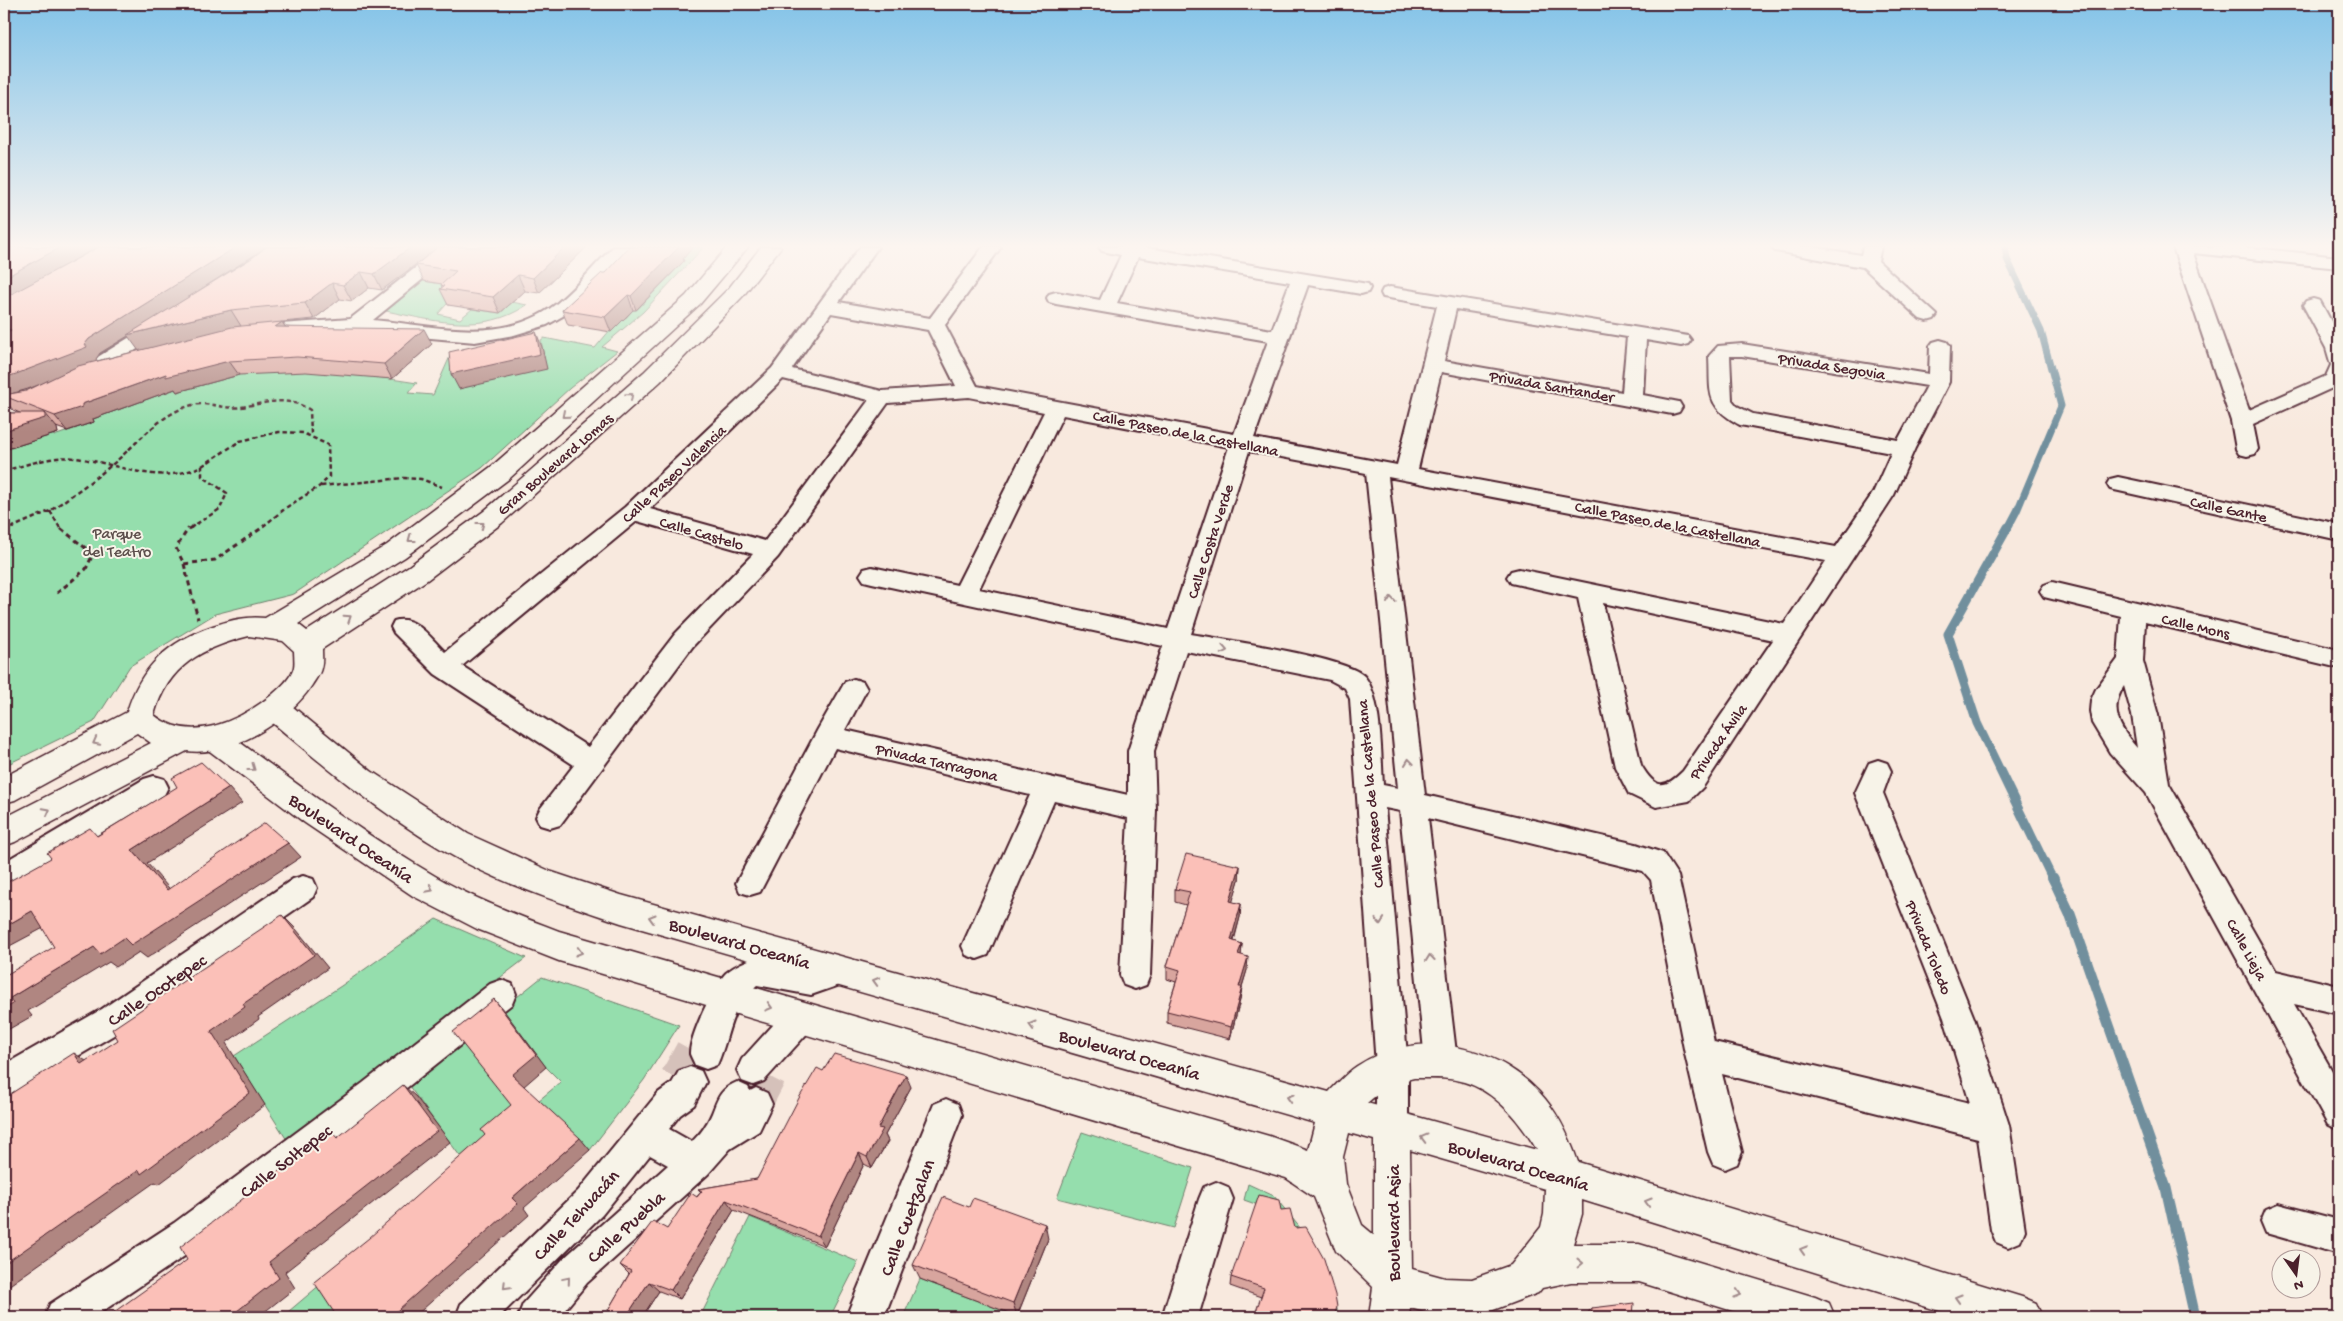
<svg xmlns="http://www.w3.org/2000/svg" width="2343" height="1321" viewBox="0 0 2343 1321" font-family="'Gochi Hand',sans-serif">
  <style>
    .green { fill: #95dead; stroke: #707e6c }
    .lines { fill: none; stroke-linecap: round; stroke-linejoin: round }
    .stream-far2 { stroke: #718f9d; stroke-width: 7 }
    .stream-far1 { stroke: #718f9d; stroke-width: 9 }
    .stream { stroke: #718f9d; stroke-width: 11 }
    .minor-tunnel { stroke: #d5c1ba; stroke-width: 32; stroke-dasharray: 32 16; stroke-linecap: butt }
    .minor-casing { stroke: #4a1f2b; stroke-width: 4 }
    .tertiary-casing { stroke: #4a1f2b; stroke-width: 3 }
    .secondary-casing { stroke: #4a1f2b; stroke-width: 3 }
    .path-far1 { stroke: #4a1f2b; stroke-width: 2.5; stroke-dasharray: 4.5 3; stroke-linecap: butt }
    .path { stroke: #4a1f2b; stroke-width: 3; stroke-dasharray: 5 4; stroke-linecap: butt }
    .minor { fill: #f7f3e8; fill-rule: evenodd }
    .tertiary { fill: #f7f3e8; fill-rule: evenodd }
    .secondary { fill: #f7f3e8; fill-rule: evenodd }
    .wall { fill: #d8a59e; stroke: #4a1f2b; fill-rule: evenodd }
    .shaded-wall { fill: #b08681; stroke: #4a1f2b }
    .building { fill: #fbc0b8; stroke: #4a1f2b }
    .oneway { stroke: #a0898a }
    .labels { text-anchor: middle; stroke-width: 4; stroke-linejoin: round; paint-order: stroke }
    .street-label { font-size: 16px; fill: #4a1f2b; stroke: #f7f3e8 }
    .park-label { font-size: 16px; fill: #5d4f4c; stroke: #f7f3e8 }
    .near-street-label { font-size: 19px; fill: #4a1f2b; stroke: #f7f3e8 }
  </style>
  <rect width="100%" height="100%" fill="#f8e9de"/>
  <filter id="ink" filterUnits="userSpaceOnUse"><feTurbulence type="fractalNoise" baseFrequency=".02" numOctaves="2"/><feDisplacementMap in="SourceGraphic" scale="10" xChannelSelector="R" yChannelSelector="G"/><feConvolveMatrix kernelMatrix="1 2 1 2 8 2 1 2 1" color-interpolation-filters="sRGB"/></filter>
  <g filter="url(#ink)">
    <path class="green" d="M688,247h16l-61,65 -41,35 15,4 -47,37 -88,80 -188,126 -79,20 -85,52 -36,56 -90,44v-316l48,-18 2,4 40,-14 -1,-5c47,-16 94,-34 142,-43 60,-11 123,0 182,9l-9,10 25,2 18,-41 95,15 -5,-29 3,-2 51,10 26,-31 5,1 7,-8h4l46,-48 -4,-2z
      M423,281l39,6 -24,27 22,5 12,-10 28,4 12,-11 15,3c-44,30 -92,16 -141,6z
      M436,919l90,39 -239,182 -53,-84 107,-70z
      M542,977l137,48 -35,55 -54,70 -52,-49 23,-19 -15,-15 -44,-58z
      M462,1041l60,75 -57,47 -56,-77z
      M1082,1132l111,36 -19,60 -117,-30z
      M1248,1184l26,12 27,33 25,38 13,50h-5l-76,-112 -14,-5z
      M750,1217l108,45 -28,55h-130z
      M920,1279l97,37 -114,1z
      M321,1284l25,33h-64z"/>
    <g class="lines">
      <path class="stream-far2" d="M2005,247l2,12 34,72 20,75 -44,105 -9,17"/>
      <path class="stream-far1" d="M2008,527l-60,107 29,89 76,157"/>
      <path class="stream" d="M2053,878l17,36 96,274 29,129"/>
      <path class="minor-tunnel" d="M676,1078l16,-29
        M756,1104l14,-27"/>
      <defs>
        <path id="minor" d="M442,247h20l-89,73c61,5 129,26 183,-16 21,-17 38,-38 57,-57h19l-64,66 -21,12 -33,10 -39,7 -121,-11 -87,6 -7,-2 -3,-4 3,-4 7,-2 83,-6z
          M860,247h18l-39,55 91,16 53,-71h18l-56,78 32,61 257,48 34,-93 -212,-37 -7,-2 -2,-4 2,-4 7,-2 44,8 21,-45 -19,-4 -3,-4h43l226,37 2,4 -2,4 -7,2 -53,-9 -54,153 143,27 40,-159 -54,-9 -2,-4 2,-4 7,-2 298,49 3,4 -3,4 -7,2 -35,-6 -3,55 36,7 3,5 -3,5 -7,2 -231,-42 -23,97 418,78 37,-54 18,-40 -151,-28c-36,-20 -29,-32 -31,-69l9,-10 24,-2 187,30 1,-28 3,-4 7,-2 7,2 3,4 -1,36 -34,66 -21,47 -191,292 -14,14 -33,6 -27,-13 -14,-27 -37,-169 -67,-15 -4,-6 4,-6 8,-2 265,55 42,-63 -438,-84 37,318 211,49 27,9 15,23 36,166 256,61 -26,-85 -89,-225 14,-30 9,-3 9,3 4,8 -8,22 91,225 35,107 16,105 -5,12 -12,5 -12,-5 -5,-12 -13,-92 -256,-64 20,78 -5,12 -12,5 -12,-5 -5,-12 -23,-98 -34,-174 -8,-9 -215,-53 29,243 -5,11 -11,4 -11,-4 -5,-11 -25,-250 -15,-3 23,258v63l-4,11 -12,5 -12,-5 -4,-11v-63l-26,-367 -5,-11 -15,-8 -144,-29 -32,100 2,59 -6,165 -4,10 -11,4 -11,-4 -4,-10 8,-157 -74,-17 -66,154 -11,4 -11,-4 -4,-9 68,-151 -195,-47 -75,144 -10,3 -10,-3 -4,-9 82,-154 27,-47 9,-3 9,3 4,7 -22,41 283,65v-44l35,-105 -291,-63 -8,-2 -4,-6 4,-6 8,-2 85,18 87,-173 -75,-15 -81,6 -110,154 -85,89 -133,179 -10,3 -10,-3 -4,-8 4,-8 34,-44 -139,-91 -41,-41 -3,-6 3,-6c21,-7 37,18 51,31l180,-145 147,-139zM1138,257l152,25 -18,48 -155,-27zM1456,309l171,28 -5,55 -178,-31zM831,313l97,17 28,56 -74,5 -90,-22zM1730,356h12l185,30 -29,54 -145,-26 -16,-8 -5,-6zM783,379l86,21 -104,141 -115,-32zM1063,415l166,32 -61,182 -189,-40zM1249,451l117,22 32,315 -15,-3c-2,-29 -1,-86 -18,-108 -14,-19 -145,-38 -174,-43zM637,521l116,33 -78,80 -87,113 -126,-81zM1603,603l170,37 -90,131c-19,19 -28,18 -42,-6z
          M1772,247h41l48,8 2,-8h18l-3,14 59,54 -3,4 -7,2 -7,-2 -57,-52 -82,-15 -6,-1z
          M2173,247h70l96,10v11l-146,-15 56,157 77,-34 5,-11 -5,-17 -23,-43 3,-4 7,-2 7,2 19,35v49l-86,39 5,25 -3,5 -8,2 -8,-2 -3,-5 -5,-28z
          M163,319l7,2 3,4 -3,4 -81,50 -7,2 -7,-2 -3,-4 3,-4 81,-50z
          M2118,477l221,47v16l-229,-51 -3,-5 3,-5z
          M2052,582l287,68v18l-194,-46 -2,39 15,54 11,69 107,187 63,15v28l-45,-10 45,79v47l-11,-5 -182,-332 -36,-40 -18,-30 -2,-12 1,-11 5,-11 22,-30 3,-43 -77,-19 -4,-6 4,-6zM2124,686l8,29 5,33c-17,-19 -29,-38 -13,-62z
          M154,776l10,3 4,8 -4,8 -150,90 -10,3v-26l140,-83z
          M303,876l10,3 4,9 -4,9 -189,132 -109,64 -11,4v-32l98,-56 191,-130z
          M757,957l50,10 12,-2 21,-8 11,4 4,10 -4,10 -40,14 -54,-10c-29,24 -26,49 -40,80l-11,4 -11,-4c-1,-3 -4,-8 -5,-11 -1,-17 24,-69 36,-81 9,-8 20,-12 31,-16z
          M501,980l11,4 4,10 -4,10 -127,101 -187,142 -104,70h-49l5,-13 124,-81 189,-140 127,-99z
          M802,1003l11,4 4,10 -4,10 -49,54 -11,4 -11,-4 -5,-11 5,-11 42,-46 7,-6z
          M690,1067l11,4 5,11 -12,23 -14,10 -11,14 23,13c4,-5 10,-10 13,-16 13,-18 8,-34 32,-44l11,5 2,4 6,-3 11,5 5,11 -13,27 -29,18 -22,25 -121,109 -28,34h-41l5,-13 40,-45 105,-94 -18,-10 -48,60 -103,102h-43l5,-13 117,-113 80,-98 14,-10 7,-12z
          M946,1099l12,5 4,11 -76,197 -3,5h-37l88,-213z
          M1216,1182l12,5 5,12 -35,118h-36l37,-118 5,-12z
          M2278,1204l61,16v34l-73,-21 -5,-12 5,-12z"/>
        <path id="tertiary" d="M277,699l10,3 84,69 97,63 84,38 69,23 708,197c9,-9 17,-19 28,-26 57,-38 136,-23 182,26 19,20 30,44 39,70l444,135 14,6 6,14h-83l-377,-117v14l-9,30h66l176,53 14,6 6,14h-83l-113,-35h-68l-29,6 -4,5 -63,24h-31l-34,-9 -1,9h-40l4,-30 -37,-36 -22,-54 -28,-19 -727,-217 -82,-32 -64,-33 -108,-73 -102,-77 -4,-8 4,-8 10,-3 10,3c69,50 138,103 212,146 39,23 82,39 124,55l710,205 39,14 7,-27 -694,-200c-59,-20 -121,-39 -175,-71 -65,-38 -122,-86 -179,-134l-4,-8 4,-8zM1414,1078c17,0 34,-1 50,4 32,9 57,41 73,68l-170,-47c15,-13 28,-21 47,-25zM1349,1133l25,7v95l-12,-10 -16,-41 -3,-27zM1410,1150l135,39 -1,25 -3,13 -30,38 -39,14 -27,-1 -33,-9z"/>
        <path id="secondary" d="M727,247h21l-48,57 -190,174 -105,79 -107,67 9,7 102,-65 75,-55 160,-139 85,-84 32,-41h20l-38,49 -83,86 -158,141 -75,57 -105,69c0,6 1,13 -1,19 -1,6 -6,12 -9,17 -23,36 -81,72 -125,66l-172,91 -11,4v-28l147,-75 -14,-10 -122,67 -11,3v-26l123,-65c13,-45 42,-71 86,-86 18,-6 33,-10 52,-8l122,-73 105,-79 194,-170zM249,636l34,5 11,10c0,5 1,11 0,16 -2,10 -13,20 -21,27 -32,26 -81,51 -119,21 14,-50 48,-67 95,-79z"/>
      </defs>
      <use href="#minor" class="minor-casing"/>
      <use href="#tertiary" class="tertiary-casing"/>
      <use href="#secondary" class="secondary-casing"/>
      <path class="path-far1" d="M202,466l38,-25 39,-9 24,1 25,12 1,32 -9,9 -33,21 -26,21
        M4,471c22,-6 49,-16 71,-13 46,5 80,29 127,8
        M321,486l83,-8 17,1 21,8
        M11,528l39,-17
        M60,528l-10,-17c19,-14 40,-28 58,-43 28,-22 49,-53 84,-63 17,-4 32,5 49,2 25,-4 46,-12 69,3l1,24
        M190,528l30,-19 7,-16 -25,-17v-10"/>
      <path class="path" d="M192,527l-4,2 -12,19 8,16 31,-4 48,-33
        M4,531l10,-4
        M184,564l14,55
        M57,593l29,-24 7,-15 -34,-27"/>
      <use href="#minor" class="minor"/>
      <use href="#tertiary" class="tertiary"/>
      <use href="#secondary" class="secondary"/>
    </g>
    <path class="wall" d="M4,247h583l-48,46 -14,-2 -25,22 -52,-8 -8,-16 2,-2 -1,-2 1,-1 -18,-3 -8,-16 16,-13 -50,38 -13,-2 -17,13 -12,-2 -26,20 -32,3 4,5 146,17 -40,35 -86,-7 -67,3 -62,17 -2,-3 -82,30 1,3 -27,9 -11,-4 2,6 -54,17v-37h16l-7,-3 -9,-11zM259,253l-7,5 -48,29zM128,336l17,13 -48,12 -1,-2 4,-6zM33,387l-7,4 -9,1z
      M683,259l1,2 -48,49h-3l-22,22 -43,-7 -6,-15 43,-37z
      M1240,866l-1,14 -7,22 9,2 -1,13 -6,24 8,3 -1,11 6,15 -5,17 -2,13 -10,39 -63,-16v-12l9,-29 -9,-3v-13l19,-61 -11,-3v-13z
      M823,1071l88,16 -26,48 3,6 -16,27 -8,-4 -39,82 -91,-36 -54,89 -21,-8 -17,26h-26l-8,-7 21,-36 -9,-9 47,-36 34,-37 -3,-3 59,-10z
      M1281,1210l14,18 -34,69 -31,-11 1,-9z
      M1048,1239l-31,77 -97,-37 -7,-14z
      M1592,1308l41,9h-49z"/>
    <path class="shaded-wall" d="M61,247h37l-94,52v-21z
      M236,247h31l-136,87 100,-24 10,16 -102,25 -11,-15 -28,17 -4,6 2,3 -70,27 -24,7v-18l81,-34 4,-5z
      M411,247h28l-57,43 -8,-16z
      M565,247h22l-48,46 -6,-15z
      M677,247h16l-10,12 1,2 -48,49 -5,-14z
      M361,272l8,16 -17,13 -9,-16z
      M518,275l7,16 -25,22 -7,-16z
      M332,283l8,16 -26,20 -9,-16z
      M628,295l5,15 -22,22 -6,-15z
      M282,322l9,14 -16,-9z
      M424,329l8,15 -40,35 -8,-15z
      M536,332l6,15 5,22 -88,20 -8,-15z
      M229,361l10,14 -62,17 -2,-3 -82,30 1,3 -27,9 -12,-15 27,-12 84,-30z
      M45,413l12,15 1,5 -54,17v-19z
      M229,788l13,15 -95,60 35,40 -15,-13 -35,-40z
      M288,843l13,14 -154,101 -8,-6 -23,15 -7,-5 -81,49 4,5 -28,16v-23l6,-11 84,-51 30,-9z
      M1240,866l-1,14 -10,34 1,-13z
      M1241,904l-1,13 -10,36 1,-13z
      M32,911l17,14 -45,24v-22z
      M282,915l14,14 32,39 -70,49 1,2 -33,24 39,62 -106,79 -4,-2 -151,107v-25l207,-233 32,-27z
      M1242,944l-1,13 -3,-3z
      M1248,957l-1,13 -9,29 1,-12z
      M4,970l13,22 -13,-9z
      M1242,987l-2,13 -10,39 1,-12z
      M494,999l11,13 41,55 -23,20 -11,-12z
      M74,1053l18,12 -11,-1z
      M906,1075l5,12 -26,48 3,6 -16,27 -5,-11 11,-29z
      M403,1085l13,12 34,45 -165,130 10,16 -37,29h-24l-2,-2 37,-53z
      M580,1138l10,12 -66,58 5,7 -115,102h-24l122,-119z
      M859,1153l5,11 -39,82 -7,-10z
      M726,1200l8,10 -54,89 -9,-9z
      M1045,1224l3,15 -31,77 -4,-13z
      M649,1282l10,9 -17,26h-16z"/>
    <path class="building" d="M4,247h57l-57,31z
      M99,247h137l-147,92 -4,5 2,3 -71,27 -12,4v-44l7,-4 -7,-3v-29z
      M266,247h145l-37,27 -13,-2 -18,13 -11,-2 -27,20 -74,7 -104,25 125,-77z
      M438,247h127l-32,31 -15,-3 -25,22 -53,-8 4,-3 -3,-1 15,-14 -40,-6z
      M629,247h50l-48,49 -3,-1 -23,22 -43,-7 40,-37h3z
      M282,322l-7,5 149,2 -40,35 -87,-7 -68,4 -63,16v-3l-84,30v3l-27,9 -51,-20v-1l22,-4 52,-25 154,-39z
      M536,332l4,22 -89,20 -2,-22z
      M4,413h41v5l-41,13z
      M201,762l28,26 -97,62 35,40 98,-67 23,20 -157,102 -7,-7 -24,16 -6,-7 -84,51 3,6 -9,5v-33l50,-29 -22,-36 -28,16v-43l47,-26 -4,-5 43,-25 7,8 80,-49 -5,-9z
      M1186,854l54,12 -10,35 11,3 -10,36 11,4 -4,10 10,3 -9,30h3l-11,40 -64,-16 13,-41 -13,-4 23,-74 -15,-3z
      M282,915l32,40 -71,49 2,3 -34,24 39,62 -109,81 -2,-4 -135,94v-166l70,-45 7,11 37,-24 -6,-11z
      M494,999l42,56 -24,20 68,63 -68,60 6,6 -128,113h-53l-23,-35 55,-44 116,-103 -4,-5 30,-25 -58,-73z
      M834,1054l72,21 -28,53 5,1 -16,28 -8,-4 -41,83 -92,-36 -55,90 -22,-8 -23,35h-7l-11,-7 23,-39 -11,-6 33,-44 14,8 24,-36 6,4 5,-6 -4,-2 59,-10 42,-81 18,-30 6,3z
      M403,1085l34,46 -168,131 10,16 -47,37 2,2h-127l80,-57 -7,-13 151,-116 6,7z
      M1259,1195l20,5 2,10 9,-1 5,19 11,-1 18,32 11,36 2,12 -3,10h-80l10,-29 -33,-11z
      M943,1197l26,10 4,-9 72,26 -32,79 -100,-38z
      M1634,1303l-1,14h-42l1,-9z"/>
    <defs><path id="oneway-chevron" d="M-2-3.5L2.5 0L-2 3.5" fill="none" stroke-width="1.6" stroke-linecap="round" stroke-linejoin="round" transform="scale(1.25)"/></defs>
    <g class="oneway">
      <use href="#oneway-chevron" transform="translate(630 396) rotate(-41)"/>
      <use href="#oneway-chevron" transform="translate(565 415) rotate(139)"/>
      <use href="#oneway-chevron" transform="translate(481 525) rotate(-37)"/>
      <use href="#oneway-chevron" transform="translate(411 539) rotate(143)"/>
      <use href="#oneway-chevron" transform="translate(1391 600) rotate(-96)"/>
      <use href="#oneway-chevron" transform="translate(348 618) rotate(-33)"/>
      <use href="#oneway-chevron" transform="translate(1224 650) rotate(11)"/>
      <use href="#oneway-chevron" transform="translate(96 742) rotate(152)"/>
      <use href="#oneway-chevron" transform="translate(1409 762) rotate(-96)"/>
      <use href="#oneway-chevron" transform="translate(252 768) rotate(36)"/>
      <use href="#oneway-chevron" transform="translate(47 811) rotate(-28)"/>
      <use href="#oneway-chevron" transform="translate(430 889) rotate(28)"/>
      <use href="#oneway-chevron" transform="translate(652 918) rotate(-164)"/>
      <use href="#oneway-chevron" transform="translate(1380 921) rotate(85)"/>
      <use href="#oneway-chevron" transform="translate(579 952) rotate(16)"/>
      <use href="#oneway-chevron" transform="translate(1430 958) rotate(-96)"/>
      <use href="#oneway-chevron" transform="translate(876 981) rotate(-164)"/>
      <use href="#oneway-chevron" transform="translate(769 1007) rotate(16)"/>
      <use href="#oneway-chevron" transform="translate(1032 1025) rotate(-164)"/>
      <use href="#oneway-chevron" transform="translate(1290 1098) rotate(-164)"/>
      <use href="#oneway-chevron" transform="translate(1424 1138) rotate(-165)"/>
      <use href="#oneway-chevron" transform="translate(1648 1202) rotate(-163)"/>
      <use href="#oneway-chevron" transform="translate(1803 1250) rotate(-163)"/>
      <use href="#oneway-chevron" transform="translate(1580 1263) rotate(-1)"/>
      <use href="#oneway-chevron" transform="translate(567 1280) rotate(-50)"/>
      <use href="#oneway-chevron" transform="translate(506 1286) rotate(135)"/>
      <use href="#oneway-chevron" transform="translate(1738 1294) rotate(17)"/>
      <use href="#oneway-chevron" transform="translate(1958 1298) rotate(-163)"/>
    </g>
  </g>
  <linearGradient id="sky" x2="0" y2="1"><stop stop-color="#83c3e8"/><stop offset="0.57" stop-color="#fcf5f0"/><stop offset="1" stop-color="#fcf5f0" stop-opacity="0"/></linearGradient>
  <rect width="2343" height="432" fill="url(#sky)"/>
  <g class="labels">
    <g class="street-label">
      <text transform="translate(1832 365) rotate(9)" y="6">Privada Segovia</text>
      <text transform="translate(1552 385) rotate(10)" y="6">Privada Santander</text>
      <text transform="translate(1186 432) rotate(11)" y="6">Calle Paseo de la Castellana</text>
      <text transform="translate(554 463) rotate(-41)" y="6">Gran Boulevard Lomas</text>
      <text transform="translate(673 473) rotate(-43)" y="6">Calle Paseo Valencia</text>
      <text transform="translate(2229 508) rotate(12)" y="6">Calle Gante</text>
      <text transform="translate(1668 523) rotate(11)" y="6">Calle Paseo de la Castellana</text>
      <text transform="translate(702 532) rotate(16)" y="6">Calle Castelo</text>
      <text transform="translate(1209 541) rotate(-72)" y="6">Calle Costa Verde</text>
      <text transform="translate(2196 625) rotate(13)" y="6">Calle Mons</text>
      <text transform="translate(1717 741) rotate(-55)" y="6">Privada Ávila</text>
      <text transform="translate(937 761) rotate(13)" y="6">Privada Tarragona</text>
      <text transform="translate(1369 794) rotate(-95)" y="6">Calle Paseo de la Castellana</text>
      <text transform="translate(1930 947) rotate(68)" y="6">Privada Toledo</text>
      <text transform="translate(2248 949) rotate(61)" y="6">Calle Lieja</text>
    </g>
    <g class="park-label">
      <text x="117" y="538">Parque<tspan x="117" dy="18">del Teatro</tspan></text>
    </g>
    <g class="near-street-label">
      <text transform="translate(352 837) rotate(34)" y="7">Boulevard Oceanía</text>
      <text transform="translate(740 942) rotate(16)" y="7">Boulevard Oceanía</text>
      <text transform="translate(156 989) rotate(-34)" y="7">Calle Ocotepec</text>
      <text transform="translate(1130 1053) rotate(16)" y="7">Boulevard Oceanía</text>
      <text transform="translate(285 1160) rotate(-37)" y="7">Calle Soltepec</text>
      <text transform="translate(1519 1164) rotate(16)" y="7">Boulevard Oceanía</text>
      <text transform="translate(575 1214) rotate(-47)" y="7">Calle Tehuacán</text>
      <text transform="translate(906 1217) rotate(-69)" y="7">Calle Cuetzalan</text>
      <text transform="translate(1392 1223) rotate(-90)" y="7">Boulevard Asia</text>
      <text transform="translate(625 1226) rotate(-42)" y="7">Calle Puebla</text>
    </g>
  </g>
  <rect width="2343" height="1321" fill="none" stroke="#f7f3e8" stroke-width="20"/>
  <rect x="10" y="10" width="2323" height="1301" fill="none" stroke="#4a1f2b" stroke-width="2" filter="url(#ink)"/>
  <g transform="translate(2296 1274) rotate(166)"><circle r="24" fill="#f7f3e8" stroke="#b29e9c"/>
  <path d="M0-4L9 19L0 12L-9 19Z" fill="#4a1f2b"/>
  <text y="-8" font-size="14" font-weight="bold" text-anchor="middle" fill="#4a1f2b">N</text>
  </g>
</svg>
